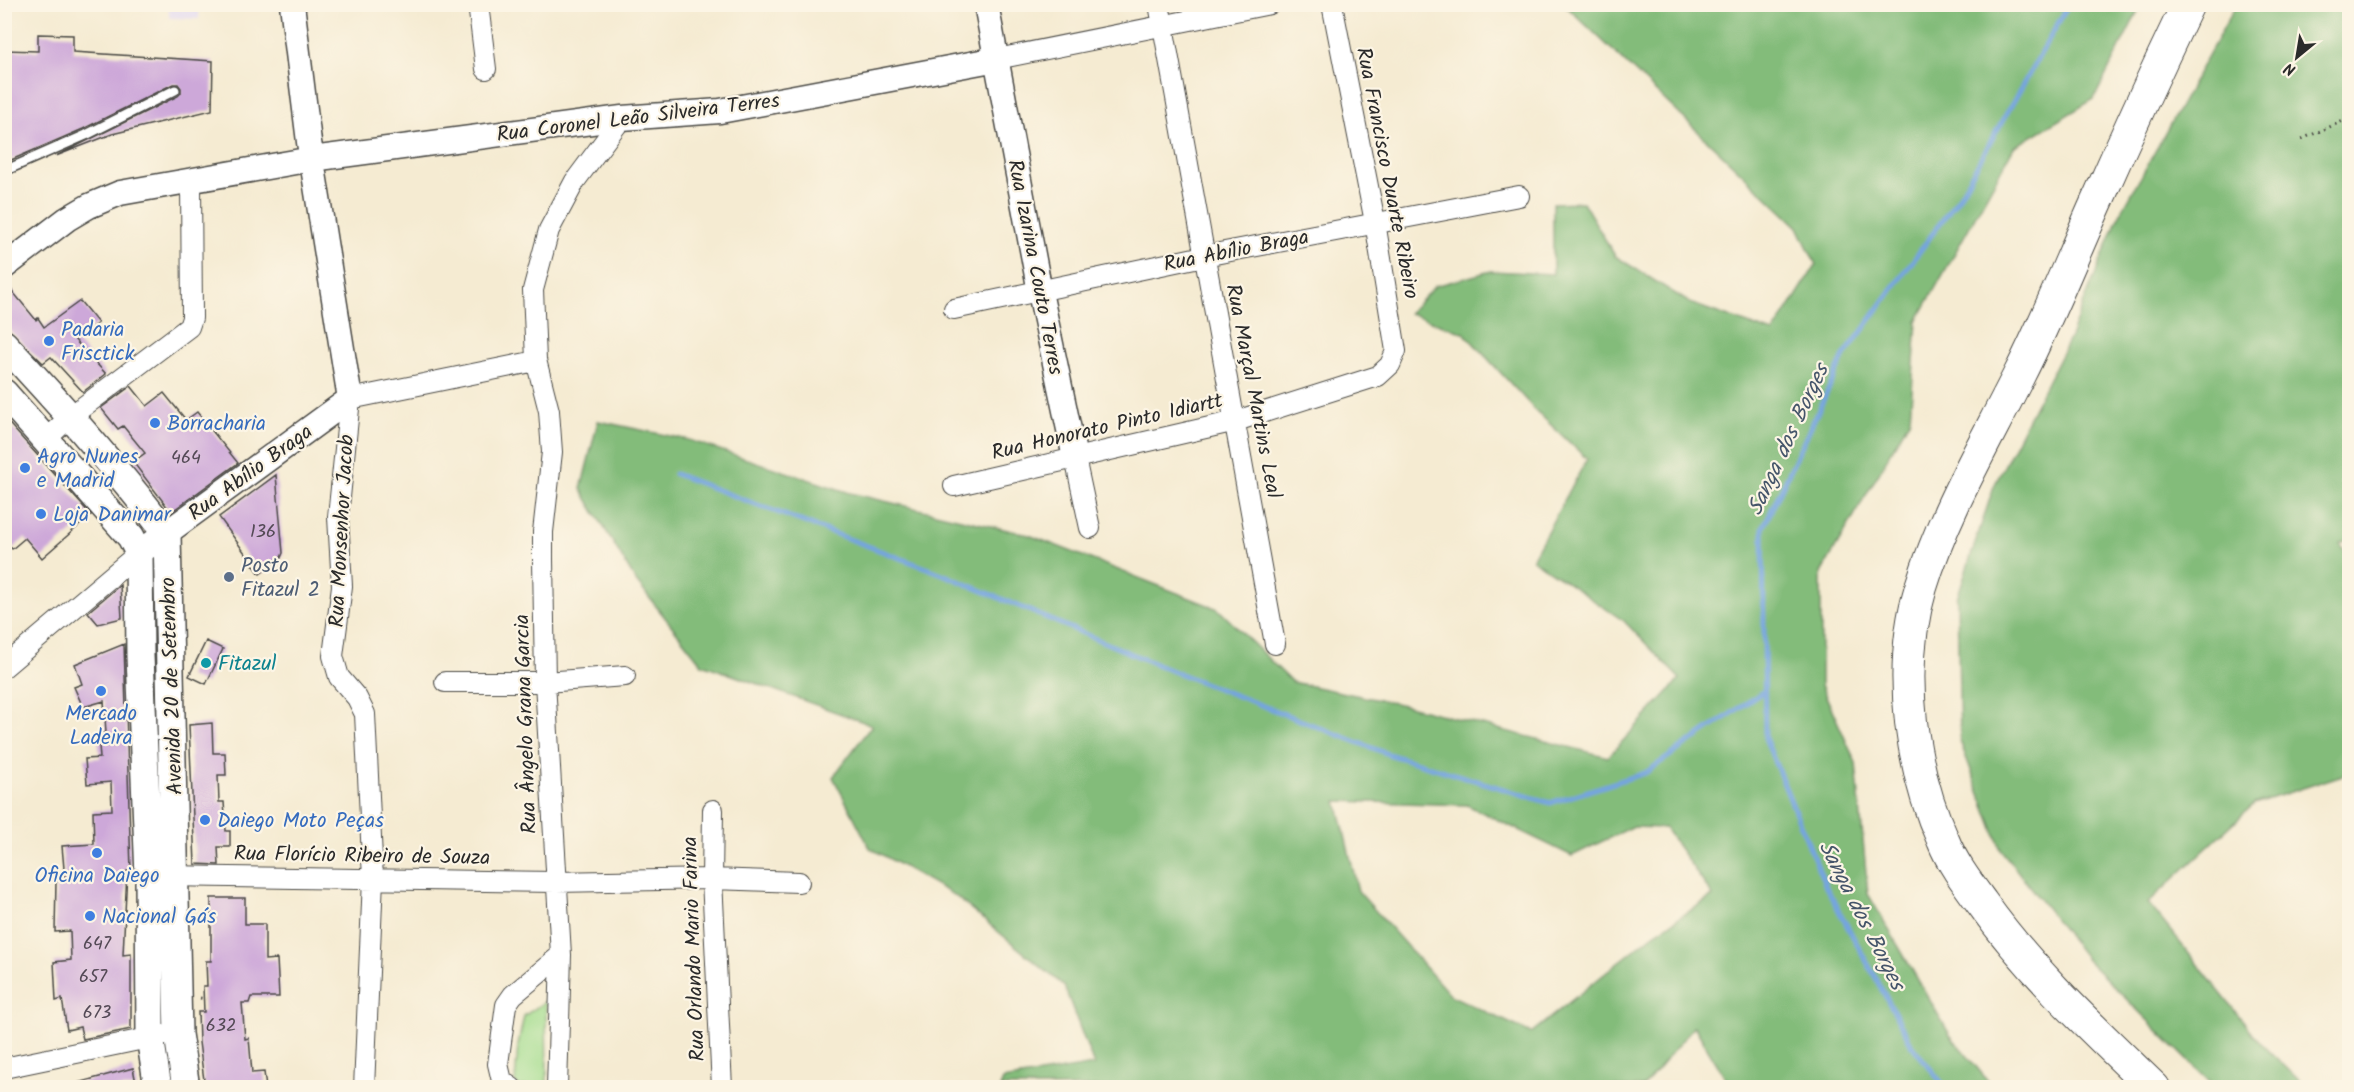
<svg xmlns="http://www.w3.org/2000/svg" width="2354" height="1092" viewBox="0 0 2354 1092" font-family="Kalam,sans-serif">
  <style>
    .built { fill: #ded5f5 }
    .green { fill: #a4dd8f; stroke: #68845d; stroke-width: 1.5 }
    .forest { fill: #83bc7a; stroke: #577452; stroke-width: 1.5; fill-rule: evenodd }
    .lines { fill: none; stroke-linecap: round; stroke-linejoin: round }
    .stream { stroke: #75a4df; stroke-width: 5 }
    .building { fill: #cda8d9 }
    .service-casing { stroke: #494844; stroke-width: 12 }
    .minor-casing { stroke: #494844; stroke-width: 22 }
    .tertiary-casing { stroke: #494844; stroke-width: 27 }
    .secondary-casing { stroke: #494844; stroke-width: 30 }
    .trunk-casing { stroke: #494844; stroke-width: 34 }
    .path { stroke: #494844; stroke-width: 3; stroke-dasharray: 1.5 4.5; stroke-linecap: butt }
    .service { stroke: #fff; stroke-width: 9 }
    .minor { stroke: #fff; stroke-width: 20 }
    .tertiary { stroke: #fff; stroke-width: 24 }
    .secondary { stroke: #fff; stroke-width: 27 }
    .trunk { stroke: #fff; stroke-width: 32 }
    .shop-dot { fill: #3f7fe0; stroke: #fcf5e5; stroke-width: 2 }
    .service-dot { fill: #5c6f8a; stroke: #fcf5e5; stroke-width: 2 }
    .culture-dot { fill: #0f9aa8; stroke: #fcf5e5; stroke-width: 2 }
    .labels { text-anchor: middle; stroke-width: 4.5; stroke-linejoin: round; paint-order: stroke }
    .number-label { font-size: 18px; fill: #544a56 }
    .street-label { font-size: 21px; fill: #2b2b2b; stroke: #fcf5e5 }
    .shop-label { font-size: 21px; fill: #366cbe; stroke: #fcf5e5; text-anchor: start }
    .service-label { font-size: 21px; fill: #4e5e75; stroke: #fcf5e5; text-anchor: start }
    .culture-label { font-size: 21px; fill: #0d838f; stroke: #fcf5e5; text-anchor: start }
    .water-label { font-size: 22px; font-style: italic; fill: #45556a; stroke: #fcf5e5 }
  </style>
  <rect width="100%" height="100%" fill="#fcf5e5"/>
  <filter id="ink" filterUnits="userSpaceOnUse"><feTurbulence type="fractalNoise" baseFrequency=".0167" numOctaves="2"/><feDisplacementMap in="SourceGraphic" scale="12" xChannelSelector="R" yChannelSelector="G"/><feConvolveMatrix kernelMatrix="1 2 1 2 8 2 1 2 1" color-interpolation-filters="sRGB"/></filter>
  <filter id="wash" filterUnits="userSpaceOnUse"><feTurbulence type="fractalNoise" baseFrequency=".008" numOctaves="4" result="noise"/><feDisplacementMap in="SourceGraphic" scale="24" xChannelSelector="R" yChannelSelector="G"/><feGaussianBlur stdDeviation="1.35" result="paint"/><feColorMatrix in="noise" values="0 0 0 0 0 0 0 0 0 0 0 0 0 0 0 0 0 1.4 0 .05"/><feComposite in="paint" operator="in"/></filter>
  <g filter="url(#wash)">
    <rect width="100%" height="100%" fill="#f5ebd2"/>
    <path class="built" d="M169,5h30v14l-30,-1z"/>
    <path class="green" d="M546,1001l1,86 -29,-1 -3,-4 3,-37 6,-29z"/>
    <path class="forest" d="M1565,5h576l-47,94 -80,48 -97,174 -7,98 -89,154v112l35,78 12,131 82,141 43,52h-262l-37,-61 -51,61h-643l3,-7 91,-15 -30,-79 -110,-91 -84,-47 -37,-71 39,-52 -170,-61 -66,-83 -55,-92 17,-68 91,19 161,53 179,42 189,74 74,73 112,23 204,52 72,-78 -56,-58 -92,-62 55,-100 -52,-49 -71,-77 -55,-20 26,-27 56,-15 62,3v-71l30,-1 32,54 75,47 83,30 43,-68 -18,-38zM1337,801l130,4 105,51 60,-29 33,1 48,68 -59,38 -123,99 -81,-38 -92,-104z
      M2236,5h113l1,534 -10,4 10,16 -1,214 -95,31 -106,99 113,140 45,44h-91l-128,-127 -86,-110 -41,-109 -3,-143 37,-112 76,-149 47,-117z"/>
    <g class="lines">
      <path class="stream" d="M675,474l265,99 230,97 218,84 162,49 95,-30 119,-82
        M1946,1088l-33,-41 -87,-160 -61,-149 -2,-210 81,-172 115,-159 110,-193"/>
    </g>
    <g id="blocks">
      <path class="building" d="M38,34l35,1v17l140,9 -1,49 -100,24 -56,22 122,-60 3,-3v-5l-3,-4h-5l-90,45 -79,34v-113l34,1z
        M4,281l32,39 2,-2 6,9 36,-26 18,22 -23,17 31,34 -23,18 -32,-35 -8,6 -39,-38z
        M131,386l16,20 17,-13 22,27 11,-8 41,51 -67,49 -38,-50 12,-9 -22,-27 -5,3 -17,-21z
        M4,418l87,97 -49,43 -17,-20 -13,11 -8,-9z
        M276,475l7,78 -3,7 -20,14 -41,-57z
        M120,585l2,33 -24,6 -10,-12z
        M206,641l17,8 -17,35 -17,-8z
        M124,644l7,227h-4l-4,84 8,-1v75l-48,10 -3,-12 -13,3 -5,-31 -6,2 -2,-39 17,-2 -1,-29 -15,1 1,-51 9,-1 -3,-34 32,-2 -1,-33 19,-1 -1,-28 -24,2 -2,-25 15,-1 -2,-25h8l-2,-32 -21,6 -9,-20 8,-3 -7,-20z
        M212,723l1,30h12l1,22h-8l1,27h5l2,29h4v16h-12l1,18 -24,-1 -6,-139z
        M211,898h34v26h20v36l12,-1 2,38h-28l-2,6h-7l3,36 4,-1 3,35 12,-1 2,16h-61l-6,-46 -1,-30h6l-1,-26h4l-1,-25h5z
        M133,1068l4,20h-59l-1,-5z"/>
    </g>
  </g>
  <g filter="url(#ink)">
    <use href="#blocks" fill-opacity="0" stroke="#494844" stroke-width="1.5"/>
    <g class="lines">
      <defs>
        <path id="service" d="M4,171l82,-36 89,-45"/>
        <path id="minor" d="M478,4l8,65
          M1159,4l116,640
          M997,59l273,-55
          M954,309l250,-53 315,-60
          M46,439l25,-23 118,-89 3,-9 -1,-136
          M1075,458l15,70
          M954,486l282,-65 142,-45 12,-11 6,-14 -21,-129 -43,-218
          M4,667l135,-114
          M445,682h100l80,-6
          M713,810l-1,69 10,209
          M163,876l393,6 156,-3 87,3
          M4,1068l159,-33
          M364,1088l9,-209 -8,-165 -8,-16 -18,-21 -6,-21 9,-70 -4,-69 12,-118 186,-38
          M512,1088l-10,-7 -4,-17 8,-59 7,-10 48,-40
          M557,1088l4,-133 -16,-273 -2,-122v-28l9,-80 -3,-41 -13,-51 -3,-70 16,-60 26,-49 47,-63"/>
        <path id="tertiary" d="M986,4l54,288 35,166
          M4,267l63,-48 22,-13 31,-13 192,-34 310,-41 98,-7 277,-52
          M139,553l211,-154 -41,-257 -17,-138"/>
        <path id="secondary" d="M4,344c57,61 112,123 163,190l11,500 8,54
          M4,393l127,144 8,16 1,103 9,220 1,161 8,51"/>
        <path id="trunk" d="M2154,1088c-61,-59 -123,-116 -172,-185 -14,-19 -30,-40 -39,-63 -17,-37 -27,-78 -32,-118 -5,-45 -3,-92 10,-135 23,-75 63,-142 98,-212 28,-55 51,-113 76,-169 30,-68 61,-135 93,-202"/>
      </defs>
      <use href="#service" class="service-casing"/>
      <use href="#minor" class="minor-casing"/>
      <use href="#tertiary" class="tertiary-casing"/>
      <use href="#secondary" class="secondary-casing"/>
      <use href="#trunk" class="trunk-casing"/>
      <path class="path" d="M2302,139l48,-21
        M200,998l6,1"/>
      <use href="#service" class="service"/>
      <use href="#minor" class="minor"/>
      <use href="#tertiary" class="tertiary"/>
      <use href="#secondary" class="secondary"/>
      <use href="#trunk" class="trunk"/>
    </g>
  </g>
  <g class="shop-dot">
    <circle cx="49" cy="341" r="6"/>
    <circle cx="155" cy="423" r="6"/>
    <circle cx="25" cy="468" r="6"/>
    <circle cx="41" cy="514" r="6"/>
    <circle cx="101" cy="691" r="6"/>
    <circle cx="205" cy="820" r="6"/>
    <circle cx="97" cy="853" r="6"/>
    <circle cx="90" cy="916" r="6"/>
  </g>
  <circle class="service-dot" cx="229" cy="577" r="6"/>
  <circle class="culture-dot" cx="206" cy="663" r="6"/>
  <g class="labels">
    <g class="number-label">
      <text x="186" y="463">464</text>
      <text x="263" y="537">136</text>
      <text x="97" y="949">647</text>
      <text x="93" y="982">657</text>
      <text x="97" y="1018">673</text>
      <text x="221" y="1031">632</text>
    </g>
    <g class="street-label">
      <text transform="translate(638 117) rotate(-7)" y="7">Rua Coronel Leão Silveira Terres</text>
      <text transform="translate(1388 173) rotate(79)" y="7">Rua Francisco Duarte Ribeiro</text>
      <text transform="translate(1236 250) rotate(-11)" y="7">Rua Abílio Braga</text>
      <text transform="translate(1036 267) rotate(79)" y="7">Rua Izarina Couto Terres</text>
      <text transform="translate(1254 391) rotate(79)" y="7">Rua Marçal Martins Leal</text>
      <text transform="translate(1107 426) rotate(-13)" y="7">Rua Honorato Pinto Idiartt</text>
      <text transform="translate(250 472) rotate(-36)" y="7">Rua Abílio Braga</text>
      <text transform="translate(341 531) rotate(-87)" y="7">Rua Monsenhor Jacob</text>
      <text transform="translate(171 686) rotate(-92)" y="7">Avenida 20 de Setembro</text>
      <text transform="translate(525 724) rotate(-92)" y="7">Rua Ângelo Grana Garcia</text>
      <text transform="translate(362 855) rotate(1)" y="7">Rua Florício Ribeiro de Souza</text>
      <text transform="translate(693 949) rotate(-92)" y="7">Rua Orlando Mario Farina</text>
    </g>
    <g class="shop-label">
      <text x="61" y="336">Padaria<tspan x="61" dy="24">Frisctick</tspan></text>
      <text x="167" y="430">Borracharia</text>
      <text x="37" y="463">Agro Nunes<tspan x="37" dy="24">e Madrid</tspan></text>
      <text x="53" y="521">Loja Danimar</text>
      <text x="101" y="720" text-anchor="middle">Mercado<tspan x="101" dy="24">Ladeira</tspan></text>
      <text x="217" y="827">Daiego Moto Peças</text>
      <text x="97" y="882" text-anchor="middle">Oficina Daiego</text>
      <text x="102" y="923">Nacional Gás</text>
    </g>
    <g class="service-label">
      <text x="241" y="572">Posto<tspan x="241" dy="24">Fitazul 2</tspan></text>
    </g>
    <g class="culture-label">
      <text x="218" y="670">Fitazul</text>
    </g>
    <g class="water-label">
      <text transform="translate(1787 439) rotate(-65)" y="8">Sanga dos Borges</text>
      <text transform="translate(1863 915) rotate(63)" y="8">Sanga dos Borges</text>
    </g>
  </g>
  <rect width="2354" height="1092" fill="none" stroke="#fcf5e5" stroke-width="24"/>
  <g transform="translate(2297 57) rotate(210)" stroke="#fcf5e5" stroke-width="4.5" paint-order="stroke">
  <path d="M0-4.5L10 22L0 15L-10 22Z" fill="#2b2b2b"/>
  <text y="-9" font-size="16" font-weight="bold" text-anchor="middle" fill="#2b2b2b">N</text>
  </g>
</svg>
